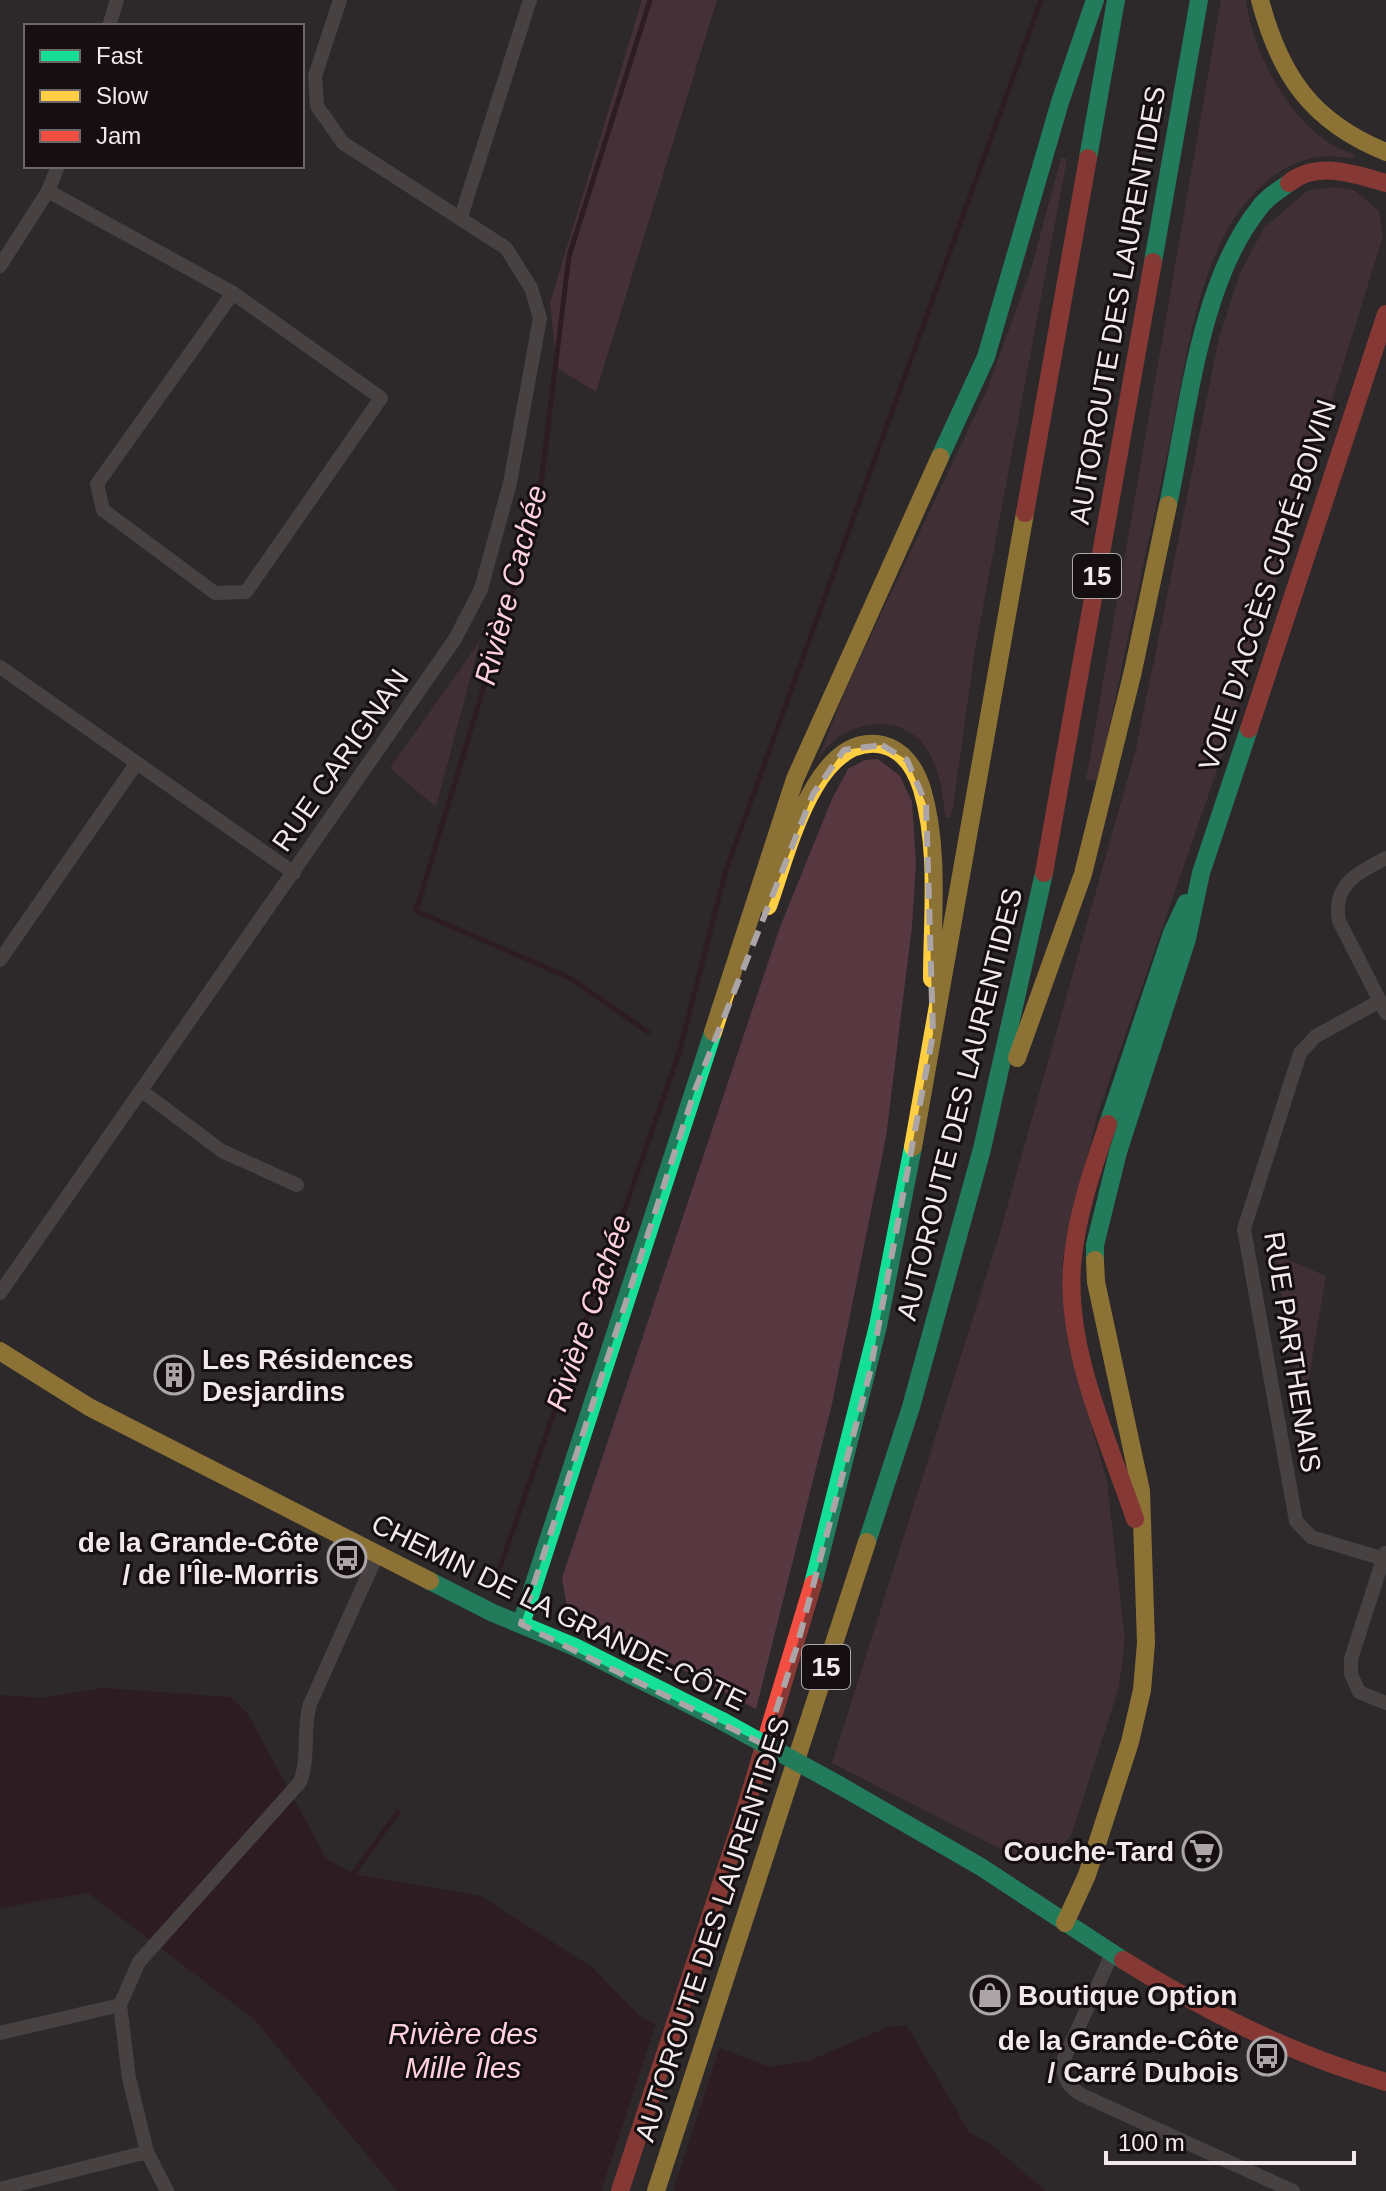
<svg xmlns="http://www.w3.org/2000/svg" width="1386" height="2191" viewBox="0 0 1386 2191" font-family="Helvetica,sans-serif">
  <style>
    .green { fill: #573841 }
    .forest { fill: #603b46 }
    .water { fill: #2e0e1a }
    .pier { fill: #2d2829 }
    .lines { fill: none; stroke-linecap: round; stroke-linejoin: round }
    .stream { stroke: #2e0e1a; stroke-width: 5 }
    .street { stroke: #665f61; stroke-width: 14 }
    .fast { stroke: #16e098; stroke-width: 18 }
    .slow { stroke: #ffcf43; stroke-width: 18 }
    .jam { stroke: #f24e42; stroke-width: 18 }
    .fast-bridge { stroke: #16e098; stroke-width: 18 }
    .marked { fill: none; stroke: #aca5a7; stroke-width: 6; stroke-dasharray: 16 10; stroke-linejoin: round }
    .labels { text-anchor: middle; stroke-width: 6; stroke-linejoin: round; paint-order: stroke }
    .shield { fill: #150f11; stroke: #afa8aa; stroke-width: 2 }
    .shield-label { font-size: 26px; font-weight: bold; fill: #f1e9eb }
    .street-label { font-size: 28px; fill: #f1e9eb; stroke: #150f11 }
    .poi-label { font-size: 28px; font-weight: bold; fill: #f1e9eb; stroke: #150f11; text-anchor: end }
    .water-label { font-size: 30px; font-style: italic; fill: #ffd1dd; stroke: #150f11 }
  </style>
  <rect width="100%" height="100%" fill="#2d2829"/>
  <path class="green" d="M1221,0h25c6,55 52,140 109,154l-3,5c-54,-13 -96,23 -123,68 -34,58 -45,143 -58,210 -25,114 -49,229 -73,344l-12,-1z
    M1061,158l6,1 -92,491 -22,157 -3,11 -5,-1c-2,-23 -5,-45 -17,-66 -27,-45 -93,-29 -112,13l31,-78 139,-294 45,-123z
    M1334,187l20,3 25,21 4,25 -161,520 -125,360 -35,147 6,79 39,140 18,157 -6,48 -48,149c-17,18 -28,23 -53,22l-186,-95 167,-527 137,-487 83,-411 21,-65 24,-45 43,-37z
    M480,641l-44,166 -46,-39z
    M878,759l22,17 12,26 4,61 -4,64 -26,210 -54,267 -76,305 -189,-102 -5,-29 218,-651 52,-128 16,-30 17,-9z
    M1274,1254l52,22 -23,137z"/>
  <path class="forest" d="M642,0h75l-121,392 -39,-24 -7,-65z"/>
  <path class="water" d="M104,1688l126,9 17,16 79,145 27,16 128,22 112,72 50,51 127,48 41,-7 79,-34h17l62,106 24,14 53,45h-649l-143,-172 -166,-126 -88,15v-213l41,3z"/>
  <path class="pier" d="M657,2020l64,24 -48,147h-72z"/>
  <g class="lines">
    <path class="stream" d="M648,1032l-78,-54 -154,-67 122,-403 31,-252 81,-256
      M498,1573l181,-520 47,-183 315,-870
      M356,1879l-3,-5 45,-62"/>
    <path class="street" d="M109,26l8,-26
      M48,191l185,102 148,105 -135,194 -31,1 -112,-83 -6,-26 136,-191
      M461,217l69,-217
      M0,266l48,-75 10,-25
      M0,667l294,206
      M1386,858c-28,15 -54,26 -47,63l47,92
      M0,960l136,-196
      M1380,1001l-64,35 -16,17 -56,176 52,292 15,16 73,22
      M143,1092l79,59 75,34
      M0,1293l455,-654 26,-50 29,-106 30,-165 -9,-30 -25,-40 -163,-105 -26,-37 -2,-30 25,-76
      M1385,1553l-34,106v15l8,18 27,11
      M1112,1954l-48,105c-3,17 3,27 18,36l211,96
      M0,2033l120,-28
      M0,2189l147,-37
      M167,2191l-20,-39 -18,-74 -9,-73 19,-43 161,-180c10,-25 2,-53 10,-78l67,-149"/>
    <path class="fast" d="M1088,158l28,-158
      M1153,262l46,-262
      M940,457l46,-100 74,-255 35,-102
      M1168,505c20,-92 31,-223 92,-298 7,-10 19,-17 29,-24
      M1108,1124l64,-191 14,-30
      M1095,1260v-15l23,-93 69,-213 14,-66 48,-144
      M867,1542l44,-135 71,-258 62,-276
      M430,1581l63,32 82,34 147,74
      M813,1584l65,-258 35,-179
      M521,1624l192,-592
      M839,1785l142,82 142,93"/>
    <path class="slow" d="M1260,0c20,76 52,122 126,152
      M768,906c18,-48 46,-176 115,-161 21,5 33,25 39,44 18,61 10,128 10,190
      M713,1032l82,-253 145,-322
      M1017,1058l66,-184 50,-203 35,-166
      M913,1147l112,-634
      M0,1351l89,56 341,174
      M1065,1923l22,-48 43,-133 12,-52 4,-47 -5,-152 -45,-209 -1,-22
      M656,2191l211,-649"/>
    <path class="jam" d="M1289,183c28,-23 66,-9 97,0
      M1025,513l63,-355
      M1249,729l137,-415
      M1044,873l109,-611
      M1108,1124c-16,46 -32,93 -36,142 -6,86 36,173 63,253
      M1123,1960c84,52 168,94 263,122
      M620,2191l121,-368 72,-239"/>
    <path class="fast-bridge" d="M722,1721l117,64"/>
  </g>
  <path d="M0 0H1386V2191H0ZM882,745l25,15 19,44 7,230 -63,338 -73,274 -32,99 -244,-121 174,-534 118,-296 31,-44z" fill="#2d2829" fill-opacity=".55" fill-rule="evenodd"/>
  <path class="marked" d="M882,745l25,15 19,44 7,230 -63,338 -73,274 -32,99 -244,-121 174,-534 118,-296 31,-44z"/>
  <defs>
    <symbol id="building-ring" viewBox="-11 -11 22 22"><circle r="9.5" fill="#150f11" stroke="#aca5a7" stroke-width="1.5"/><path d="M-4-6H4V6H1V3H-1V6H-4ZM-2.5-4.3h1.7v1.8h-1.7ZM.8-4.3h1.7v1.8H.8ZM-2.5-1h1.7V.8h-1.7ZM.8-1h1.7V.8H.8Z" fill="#aca5a7"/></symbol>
    <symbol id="bus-ring" viewBox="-11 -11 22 22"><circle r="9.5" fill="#150f11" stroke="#aca5a7" stroke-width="1.5"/><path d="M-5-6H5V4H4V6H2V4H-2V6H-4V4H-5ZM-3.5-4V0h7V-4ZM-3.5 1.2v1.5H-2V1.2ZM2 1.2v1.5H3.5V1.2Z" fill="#aca5a7"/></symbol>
    <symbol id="supermarket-ring" viewBox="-11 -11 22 22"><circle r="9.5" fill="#150f11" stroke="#aca5a7" stroke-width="1.5"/><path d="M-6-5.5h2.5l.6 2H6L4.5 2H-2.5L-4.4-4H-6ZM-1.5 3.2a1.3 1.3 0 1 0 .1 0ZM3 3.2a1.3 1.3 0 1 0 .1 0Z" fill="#aca5a7"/></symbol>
    <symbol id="shop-ring" viewBox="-11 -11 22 22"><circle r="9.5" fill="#150f11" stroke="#aca5a7" stroke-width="1.5"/><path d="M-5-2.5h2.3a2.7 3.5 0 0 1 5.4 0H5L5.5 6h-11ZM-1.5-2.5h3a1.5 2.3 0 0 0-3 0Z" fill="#aca5a7"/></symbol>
  </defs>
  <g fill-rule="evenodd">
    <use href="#building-ring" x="152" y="1353" width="44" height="44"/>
    <use href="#bus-ring" x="325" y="1536" width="44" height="44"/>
    <use href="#supermarket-ring" x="1180" y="1829" width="44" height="44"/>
    <use href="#shop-ring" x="968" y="1973" width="44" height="44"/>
    <use href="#bus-ring" x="1245" y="2034" width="44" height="44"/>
  </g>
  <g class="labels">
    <g class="shield">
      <rect x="1073" y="554" width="48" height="44" rx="6"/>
      <rect x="802" y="1645" width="48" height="44" rx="6"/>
    </g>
    <g class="shield-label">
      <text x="1097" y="585">15</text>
      <text x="826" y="1676">15</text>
    </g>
    <g class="street-label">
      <text transform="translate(1117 305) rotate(-80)" y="10">AUTOROUTE DES LAURENTIDES</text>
      <text transform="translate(1267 585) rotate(-72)" y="10">VOIE D'ACCÈS CURÉ-BOIVIN</text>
      <text transform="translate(340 760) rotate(-55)" y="10">RUE CARIGNAN</text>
      <text transform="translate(959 1104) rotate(-76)" y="10">AUTOROUTE DES LAURENTIDES</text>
      <text transform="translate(1293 1352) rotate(81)" y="10">RUE PARTHENAIS</text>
      <text transform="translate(559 1612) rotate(26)" y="10">CHEMIN DE LA GRANDE-CÔTE</text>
      <text transform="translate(712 1929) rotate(-72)" y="10">AUTOROUTE DES LAURENTIDES</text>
    </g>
    <g class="poi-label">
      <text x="202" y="1369" text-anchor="start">Les Résidences<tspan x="202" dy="32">Desjardins</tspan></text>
      <text x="319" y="1552">de la Grande-Côte<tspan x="319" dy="32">/ de l'Île-Morris</tspan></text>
      <text x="1174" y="1861">Couche-Tard</text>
      <text x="1018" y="2005" text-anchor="start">Boutique Option</text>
      <text x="1239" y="2050">de la Grande-Côte<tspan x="1239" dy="32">/ Carré Dubois</tspan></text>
    </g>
    <g class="water-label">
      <text transform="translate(511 585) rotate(-75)" y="10">Rivière Cachée</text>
      <text transform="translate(589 1313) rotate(-71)" y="10">Rivière Cachée</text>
      <text x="463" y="2044">Rivière des<tspan x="463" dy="34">Mille Îles</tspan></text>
    </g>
  </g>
  <rect x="24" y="24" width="280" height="144" fill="#150f11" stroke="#6d6668" stroke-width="2"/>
  <rect x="40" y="50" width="40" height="12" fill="#16e098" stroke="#6d6668" stroke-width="2"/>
  <text x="96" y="64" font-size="24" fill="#f1e9eb">Fast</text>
  <rect x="40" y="90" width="40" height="12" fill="#ffcf43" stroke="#6d6668" stroke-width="2"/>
  <text x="96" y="104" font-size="24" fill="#f1e9eb">Slow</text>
  <rect x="40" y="130" width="40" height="12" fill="#f24e42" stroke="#6d6668" stroke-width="2"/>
  <text x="96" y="144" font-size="24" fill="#f1e9eb">Jam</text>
  <path d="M1106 2151v12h248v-12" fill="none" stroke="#f1e9eb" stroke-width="4"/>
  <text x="1118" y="2151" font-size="24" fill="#f1e9eb" stroke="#150f11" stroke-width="6" paint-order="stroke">100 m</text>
</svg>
